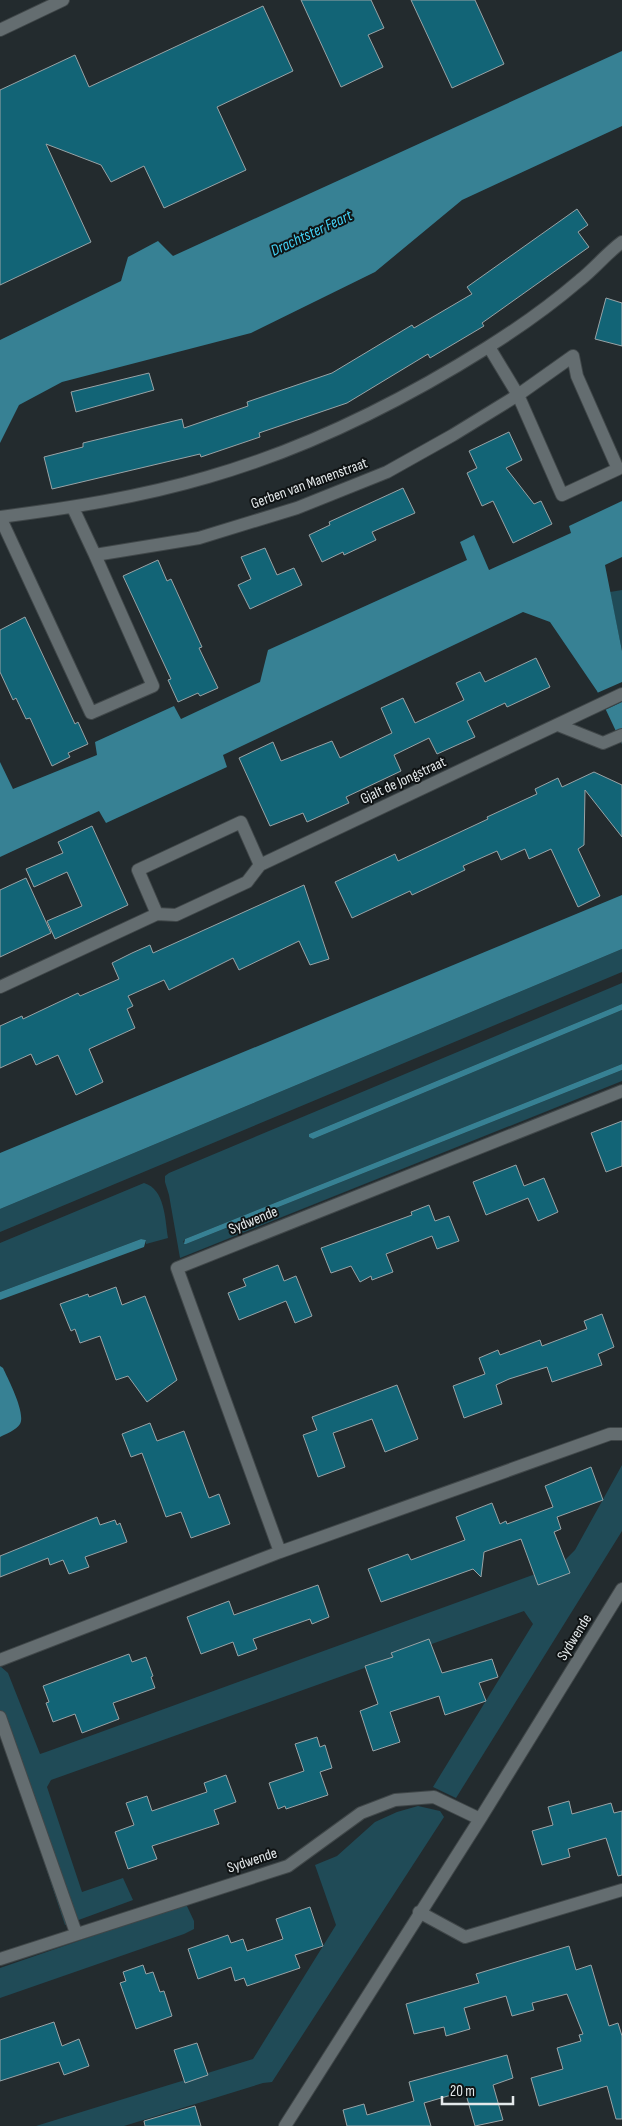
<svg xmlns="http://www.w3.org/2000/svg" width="622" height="2126" viewBox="0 0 622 2126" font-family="'Sofia Sans Condensed',sans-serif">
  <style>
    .green { fill: #204b57 }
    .water { fill: #378194 }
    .pier { fill: #232b2e }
    .building { fill: #126476; stroke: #99a3a6 }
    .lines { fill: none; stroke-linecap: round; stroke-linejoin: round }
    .street-casing { stroke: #404749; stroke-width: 14 }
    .street { stroke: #646d70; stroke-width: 12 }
    .labels { text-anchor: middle; stroke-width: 4; stroke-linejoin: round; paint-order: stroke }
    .street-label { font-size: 15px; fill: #e4e9eb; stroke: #0f1314 }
    .water-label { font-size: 16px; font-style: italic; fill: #43d3f6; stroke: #0f1314 }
  </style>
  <rect width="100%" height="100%" fill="#232b2e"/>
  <path class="green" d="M622,590v61l-12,-59z
    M622,949v23l-622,260v-23z
    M622,983v21l-313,130v3l4,2 309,-129v54l-437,175 -2,3 3,2 436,-174v11l-442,177 -11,-63 -4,-13v-6l4,-3z
    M144,1183c21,6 21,36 24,55l-22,6v-4l-5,-1 -141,53v-49z
    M622,1465v66l-166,267 -23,-11 100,-163 -9,-13 -473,169 -4,7 35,105 41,-14 10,22 -68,25 -65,-195v-64l8,7 32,81 6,-2 514,-187 15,-15z
    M418,1806l22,5 4,6 -172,265 -9,1 -139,43h-88l217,-67 83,-134 -21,-60 22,-9 38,-34 22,-10z
    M186,1904l8,17v8l-10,5 -184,64v-30z"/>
  <path class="water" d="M622,51v75l-160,74 -87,72 -124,61 -189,49 -43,23 -19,38v-103l121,-59 7,-24 30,-16 15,15z
    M622,501v56l-17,8 17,86v93l-25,-53 -47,-69 -27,-10 -300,143 4,12 -121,56 -7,-12 -99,46v-95l13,27 84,-34 -2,-13 79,-36 7,13 79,-37 8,-32 199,-90 -7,-18 14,-7 15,35 82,-37 -2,-7z
    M622,895v54l-622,260v-56z
    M622,1004v6l-309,129 -4,-2v-3z
    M622,1064v6l-436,174h-2l1,-5z
    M141,1239l5,1 -2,7 -144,53v-8z
    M0,1366l3,2c5,11 23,45 17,56 -4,6 -14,10 -20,13z"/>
  <path class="pier" d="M622,682v20l-17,8 -8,-17z"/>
  <path class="building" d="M301,0h70l13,28 -16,7 15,32 -42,20z
    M411,0h64l29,64 -52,24z
    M263,6l30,65 -76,36 29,63 -82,38 -20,-42 -33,16 -10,-17 -55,-21 45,98 -91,43v-195l75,-35 14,32z
    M577,209l11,16 -10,7 11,15 -107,76 2,3 -54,32 -2,-4 -81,49 -88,30 1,4 -59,20 -1,-3 -148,35 -8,-32 39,-10v-4l99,-24 2,9 64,-22 -1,-4 85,-29 80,-48 2,3 58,-34 -5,-7z
    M606,298l16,5v43l-27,-7z
    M149,373l5,17 -78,22 -5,-20z
    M509,432l13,28 -16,8 28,36 7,-3 11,23 -39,19 -20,-42 -11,5 -15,-33 10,-5 -8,-17z
    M403,488l12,25 -43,19 4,8 -32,15 -1,-3 -21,10 -13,-27 21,-10 -1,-3z
    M265,548l12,27 17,-7 8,17 -52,24 -12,-24 13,-6 -10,-22z
    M158,560l9,21 4,-2 31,68 -3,1 19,40 -18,8 -2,-3 -20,9 -10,-22 3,-1 -48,-103z
    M25,617l50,107 3,-2 10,22 -20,9 2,4 -18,9 -22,-48 -4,1 -10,-21 -3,2 -13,-28v-42z
    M536,658l14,29 -43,20 -2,-4 -38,18 8,16 -38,17 -8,-16 -35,17 7,16 -55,26 3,6 -42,19 -4,-9 -33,13 -31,-68 34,-16 8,19 51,-20 8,17 52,-25 -11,-25 22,-10 12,25 49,-23 -8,-17 24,-11 5,10z
    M594,772l28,13v52l-37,-47 -1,55 -6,4 22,47 -22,11 -27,-58 -22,10 -4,-10 -24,11 -4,-9 -34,15 2,4 -53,25 -2,-4 -58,27 -17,-36 60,-28 3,7 90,-42 -1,-2 50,-23 -2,-5 23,-11 4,9z
    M92,826l36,79 -73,34 -8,-18 35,-15 -15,-34 -33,15 -8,-18 37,-16 -5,-11z
    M26,878l25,55 -51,24v-67z
    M304,885l25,74 -19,6 -11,-24 -60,29 -6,-12 -64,32 -5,-10 -36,16 5,10 -6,3 8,19 -46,21 14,33 -27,13 -18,-40 -22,10 -5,-11 -31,14v-42l22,-10 1,3 55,-26 2,3 39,-17 -7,-16 20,-10 18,-8 3,8z
    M622,1121v45l-16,6 -15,-39z
    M516,1165l8,21 20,-8 14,34 -20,9 -10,-23 -42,17 -13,-33z
    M429,1205l6,16 14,-5 10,25 -22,8 -5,-13 -46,18 7,18 -21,8 -1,-4 -11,6 -9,-16 -20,7 -10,-25 91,-33 -1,-3z
    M278,1265l6,16 12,-5 16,40 -17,7 -9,-22 -47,19 -11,-27 18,-7 -3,-7z
    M116,1287l6,18 23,-9 32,84 -30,22 -19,-26 -12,4 -16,-44 -20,7 -5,-14 -4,2 -11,-27 28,-10 1,3z
    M602,1314l12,33 -16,7 4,11 -50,17 -5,-15 -38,12 -13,6 6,19 -38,14 -11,-32 32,-12 -6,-16 19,-8 2,5 40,-15 2,6 45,-17 -3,-8z
    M397,1385l21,54 -33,13 -13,-33 -39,14 12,34 -27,10 -15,-42 14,-5 -5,-13z
    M150,1423l7,18 27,-10 25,67 10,-4 11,30 -39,14 -10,-26 -15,5 -24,-64 -11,4 -9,-23z
    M591,1467l12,33 -46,17 4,12 -7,3 16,41 -32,12 -17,-46 -37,13 -3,25 -8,-8 -92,33 -13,-33 40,-15 3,6 54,-20 -9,-23 36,-14 8,21 6,-3 1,3 46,-17 -8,-21z
    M97,1517l3,8 15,-5 2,5 3,-2 7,19 -42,15 4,10 -20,7 -6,-14 -13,5 -2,-7 -48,19v-21z
    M318,1585l11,32 -17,7 -2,-5 -57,20 4,10 -19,7 -5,-14 -32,12 -14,-37 42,-16 5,14z
    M429,1639l13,34 50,-14 6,18 -19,6 7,18 -41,14 -6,-19 -49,16 10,30 -27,9 -13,-40 18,-7 -13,-38 28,-9 -2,-4z
    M129,1654l3,8 14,-5 7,19 -2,1 4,11 -42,15 6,16 -37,14 -7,-19 -22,8 -7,-19 3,-1 -6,-16z
    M317,1737l3,10 5,-2 7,23 -12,4 8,23 -42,14 -1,-3 -7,3 -9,-26 35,-12 -9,-27z
    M226,1775l10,27 -22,8 5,14 -67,22 5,13 -29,10 -13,-37 19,-7 -8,-22 21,-7 5,15 55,-19 -3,-9z
    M569,1801l3,13 39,-11 3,10 8,-2v64l-4,1 -12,-38 -38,11 2,8 -28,8 -10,-34 21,-6 -5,-18z
    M310,1907l13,39 -28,9 5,13 -53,18 -3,-8 -9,3 -4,-14 -33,12 -10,-30 40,-14 3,8 12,-4 4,12 36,-12 -7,-20z
    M569,1946l7,24 15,-5 18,61 9,-3 4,13v83h-6l-9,-33 -68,20 -8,-28 32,-9 -6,-21 24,-7 -2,-6 4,-1 -16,-40 -35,9 2,7 -22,6 -6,-20 -42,12 6,21 -24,7 -2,-9 -30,7 -8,-30 73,-21 -3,-9z
    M143,1965l3,9 7,-2 7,20 4,-1 8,25 -36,13 -16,-46 6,-2 -3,-9z
    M54,2022l8,24 17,-7 10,27 -25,9 -5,-13 -59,19v-41z
    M197,2043l11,32 -23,8 -11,-33z
    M507,2055l6,23 -20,7 10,35 -28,6 -10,-35 -41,12 7,23h-84l-4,-16 21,-6 3,11 47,-14 -5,-19z
    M195,2106l6,20h-56l-1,-5z"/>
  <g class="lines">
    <defs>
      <path id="street" d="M0,30l63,-30
        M573,356l4,20 41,93 -56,26 -44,-100z
        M73,508l22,47 104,-17 98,-30 90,-36 66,-37 65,-40 -29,-48
        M0,517c70,-9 140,-20 208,-40 98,-28 194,-76 280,-130 32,-20 64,-43 92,-67 15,-12 27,-27 42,-38
        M0,517l91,196 62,-27 -58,-131
        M558,725l45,18 19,-8
        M157,914l-19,-44 103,-48 19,43
        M0,987l157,-73 19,1 71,-33 13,-17 362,-171
        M280,1552l-103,-284 445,-177
        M0,1660l280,-108 330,-118h12
        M0,1717l76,216
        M419,1912l46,25 157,-47
        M0,1959l288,-93 73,-53 34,-13 39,-3 46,22
        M285,2126l195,-307 142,-230"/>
    </defs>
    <use href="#street" class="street-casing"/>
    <use href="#street" class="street"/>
  </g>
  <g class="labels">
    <g class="street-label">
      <text transform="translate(309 483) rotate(-20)" y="5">Gerben van Manenstraat</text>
      <text transform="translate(403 780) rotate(-25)" y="5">Gjalt de Jongstraat</text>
      <text transform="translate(253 1220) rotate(-22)" y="5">Sydwende</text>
      <text transform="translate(574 1637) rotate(-58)" y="5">Sydwende</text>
      <text transform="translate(252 1860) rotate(-18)" y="5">Sydwende</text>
    </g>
    <g class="water-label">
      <text transform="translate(311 232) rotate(-25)" y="6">Drachtster Feart</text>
    </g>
  </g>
  <path d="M442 2096v8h71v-8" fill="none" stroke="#e4e9eb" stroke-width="2.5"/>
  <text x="450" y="2096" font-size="15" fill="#e4e9eb" stroke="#0f1314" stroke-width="4" paint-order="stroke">20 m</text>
</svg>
